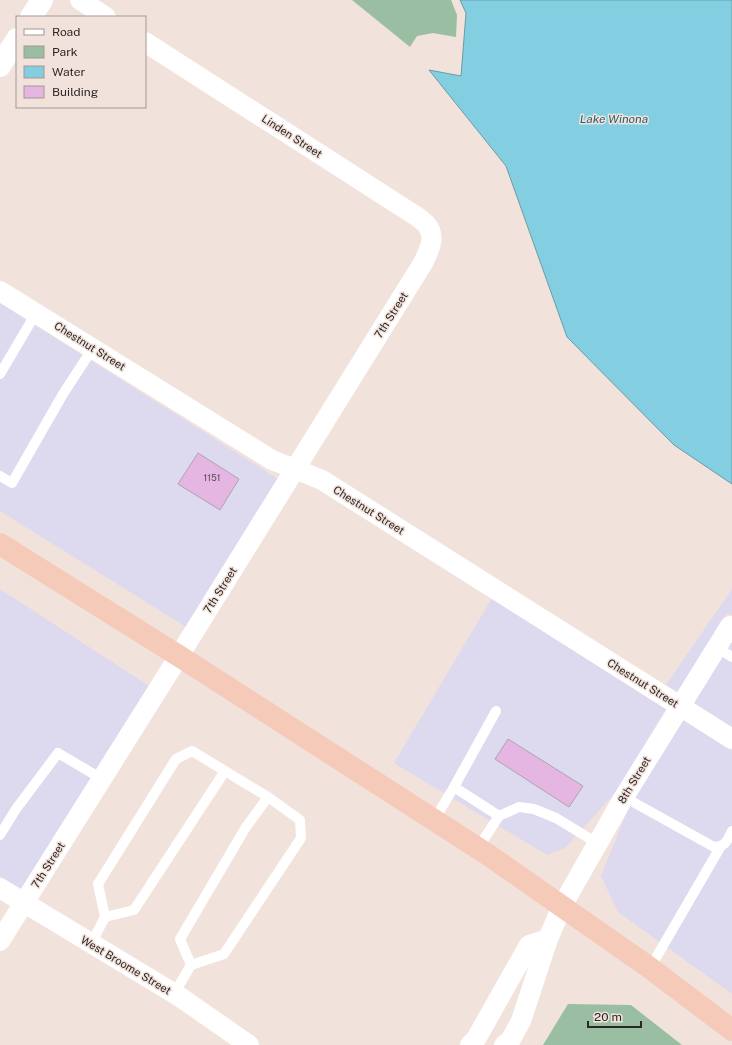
<svg xmlns="http://www.w3.org/2000/svg" width="732" height="1045" viewBox="0 0 732 1045" font-family="'Public Sans',sans-serif">
  <style>
    .commercial { fill: #ddd9ef }
    .green { fill: #99bea1 }
    .water { fill: #83cfe1; stroke: #699ca8 }
    .building { fill: #e5b6e1; stroke: #aea3ad }
    .lines { fill: none; stroke-linecap: round; stroke-linejoin: round }
    .lane { stroke: #fff; stroke-width: 10 }
    .street { stroke: #fff; stroke-width: 20 }
    .secondary { stroke: #fff; stroke-width: 22 }
    .highway { stroke: #f6cab9; stroke-width: 22 }
    .labels { text-anchor: middle; stroke-width: 3; stroke-linejoin: round; paint-order: stroke }
    .number-label { font-size: 9px; fill: #5a4a53 }
    .street-label { font-size: 11px; fill: #2c2624; stroke: #f2e2dc }
    .water-label { font-size: 12px; font-style: italic; fill: #22606d; stroke: #f2e2dc }
  </style>
  <rect width="100%" height="100%" fill="#f2e2dc"/>
  <path class="commercial" d="M0,303l278,176 -92,148 -186,-116z
    M0,589l149,97 -127,204 -22,-14z
    M732,589v26l-5,-2 -49,79 -12,-7z
    M492,598l175,112 -52,83 -50,55 -18,7 -153,-92z
    M732,639v88l-39,-25z
    M682,719l50,32v243l-114,-82 -17,-36 30,-74z"/>
  <path class="green" d="M352,0h99l6,15 -1,22 -23,-4 -16,3 -7,11z
    M568,1004l63,1 51,40h-139z"/>
  <path class="water" d="M460,0h272v484l-58,-39 -107,-108 -61,-171 -77,-96 32,6 5,-63z"/>
  <path class="building" d="M198,453l41,26 -19,31 -42,-26z
    M508,739l75,47 -14,21 -74,-48z"/>
  <g class="lines">
    <path class="lane" d="M0,374l36,-61
      M0,476l12,7 51,-89 30,-46
      M716,647l16,10
      M454,787l45,29
      M624,797l90,50c12,-1 13,-6 18,-16
      M434,820l20,-33 42,-76
      M0,835l16,-26 42,-56 44,26
      M478,848l21,-32 20,-9 15,2 22,9 41,25
      M105,917l29,-7 91,-139
      M91,944l14,-27 -7,-33 78,-125 16,-8 76,46 32,23 1,18 -77,116 -33,11 -17,29
      M191,965l-11,-26 66,-112 22,-30
      M650,968l71,-122"/>
    <path class="street" d="M80,0l26,17
      M0,291l272,169 23,9 27,11 410,259
      M0,888l180,109 69,48
      M0,941l179,-285 244,-393c6,-12 14,-27 3,-39 -3,-3 -7,-6 -10,-8l-271,-174
      M470,1045l6,-6 53,-94 19,-6
      M504,1045l6,-4 11,-20 27,-82 14,-33 62,-109 106,-171"/>
    <path class="secondary" d="M31,17l11,-17
      M0,66l17,-27"/>
    <path class="highway" d="M0,544l179,112 311,200 160,112 82,62"/>
  </g>
  <g class="labels">
    <g class="number-label">
      <text x="212" y="481">1151</text>
    </g>
    <g class="street-label">
      <text transform="translate(292 136) rotate(33)" y="4">Linden Street</text>
      <text transform="translate(391 315) rotate(-58)" y="4">7th Street</text>
      <text transform="translate(90 346) rotate(32)" y="4">Chestnut Street</text>
      <text transform="translate(369 510) rotate(32)" y="4">Chestnut Street</text>
      <text transform="translate(220 590) rotate(-58)" y="4">7th Street</text>
      <text transform="translate(643 683) rotate(32)" y="4">Chestnut Street</text>
      <text transform="translate(634 780) rotate(-59)" y="4">8th Street</text>
      <text transform="translate(48 865) rotate(-58)" y="4">7th Street</text>
      <text transform="translate(126 965) rotate(31)" y="4">West Broome Street</text>
    </g>
    <g class="water-label">
      <text x="614" y="123">Lake Winona</text>
    </g>
  </g>
  <rect x="16" y="16" width="130" height="92" fill="#f2e2dc" stroke="#a39792"/>
  <rect x="24" y="29" width="20" height="6" fill="#ffffff" stroke="#a39792"/>
  <text x="52" y="36" font-size="12" fill="#2c2624">Road</text>
  <rect x="24" y="46" width="20" height="12" fill="#99bea1" stroke="#a39792"/>
  <text x="52" y="56" font-size="12" fill="#2c2624">Park</text>
  <rect x="24" y="66" width="20" height="12" fill="#83cfe1" stroke="#a39792"/>
  <text x="52" y="76" font-size="12" fill="#2c2624">Water</text>
  <rect x="24" y="86" width="20" height="12" fill="#e5b6e1" stroke="#a39792"/>
  <text x="52" y="96" font-size="12" fill="#2c2624">Building</text>
  <path d="M588 1021v6h53v-6" fill="none" stroke="#2c2624" stroke-width="2"/>
  <text x="594" y="1021" font-size="12" fill="#2c2624" stroke="#f2e2dc" stroke-width="3" paint-order="stroke">20 m</text>
</svg>
